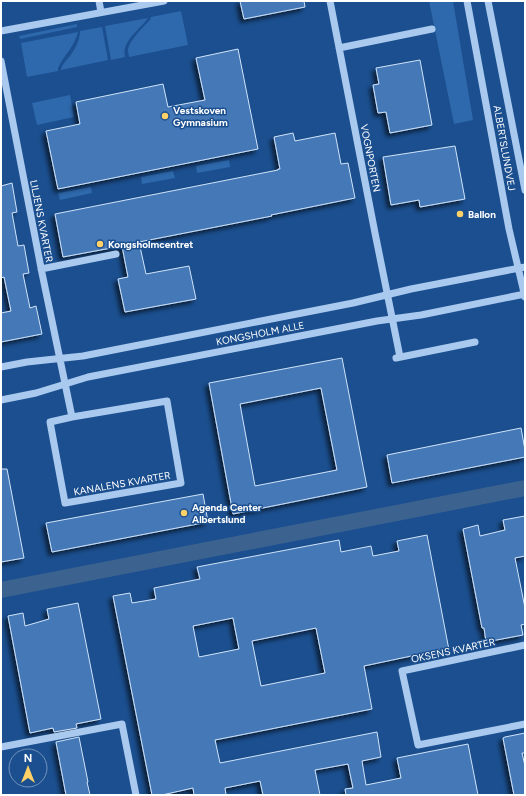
<svg xmlns="http://www.w3.org/2000/svg" width="526" height="796" viewBox="0 0 526 796" font-family="Figtree,sans-serif">
  <style>
    .green { fill: #2e69ad }
    .lines { fill: none; stroke-linecap: round; stroke-linejoin: round }
    .canal { stroke: #3c6290; stroke-width: 16 }
    .building { fill: #4478b7; stroke: #cfe3fa; fill-rule: evenodd; filter: url(#shadow) }
    .minor { stroke: #a9c9ee; stroke-width: 7 }
    .poi-dot { fill: #ffd166; stroke: #1b4f8f; stroke-width: 1.5 }
    .labels { text-anchor: middle; stroke-width: 3; stroke-linejoin: round; paint-order: stroke }
    .poi-label { font-size: 10px; font-weight: bold; fill: #fff; stroke: #1b4f8f; text-anchor: start }
    .street-label { font-size: 10px; fill: #fff; stroke: #1b4f8f }
  </style>
  <defs>
    <filter id="shadow"><feDropShadow dx="-3.5" dy="3.5" stdDeviation="2" flood-color="#0009"/></filter>
  </defs>
  <rect width="100%" height="100%" fill="#1b4f8f"/>
  <path class="green" d="M429,1h24l20,119 -19,4z
    M181,11l7,34 -59,12c0,-2 -1,-4 -1,-7 0,-8 16,-24 22,-30l1,-3z
    M148,18c-8,12 -27,23 -23,39l-14,3 -6,-34z
    M77,24v3l-57,12 -1,-3z
    M102,27l6,33 -47,10c1,-6 5,-9 9,-14 5,-7 10,-16 10,-25z
    M78,32c-3,14 -14,23 -20,36v3l-31,6 -6,-34z
    M70,95l4,22 -37,8 -5,-22z
    M229,160l1,7 -33,6 -1,-7z
    M173,171l2,7 -33,6 -1,-7z
    M91,187l1,6 -32,7 -2,-7z"/>
  <g class="lines">
    <path class="canal" d="M1,590l524,-102"/>
  </g>
  <path class="building" d="M240,1h64l1,6 -61,12z
    M238,49l20,100 -200,40 -12,-58 34,-7 -4,-22 87,-18 5,23 37,-7 -9,-42z
    M420,60l12,65 -42,8 -4,-21 -8,1 -5,-28 6,-1 -3,-16z
    M293,133l2,8 40,-8 6,31 7,-1 7,35 -84,17 1,1 -133,26 7,32 43,-8 7,33 -71,13 -7,-33 10,-2 -6,-31 -59,11 -8,-43 223,-44v-1h2l-6,-32z
    M455,146l10,53 -45,8 -1,-7 -28,5 -8,-48z
    M12,183l5,29 -5,1 6,33 6,-1 5,28 -6,1 7,34 6,-2 6,28 -41,8v-29l10,-2 -7,-34 -3,1v-92z
    M342,358l25,129 -134,27 -24,-131zM321,388l16,82 -82,16 -15,-82z
    M521,428l4,22v7l-133,26 -5,-28z
    M1,469h6l17,89 -23,4z
    M203,494l5,28 -156,30 -6,-29z
    M525,516v40l-10,2 10,50v16l-4,1 2,10 -37,7 -2,-14h-2l-19,-99 15,-4 2,11 25,-6 -2,-10z
    M427,535l22,115 -14,2v-1l-71,15 8,43 -157,31 5,23 157,-31 4,25 -19,4 4,24 35,-7 -4,-20 71,-14 10,51h-132l-1,-6 8,-1 -5,-24 -33,6 5,25h-57l-3,-14 -35,7 1,7h-32l-1,-7 -31,7h-10l-39,-199 17,-3 2,10 24,-4 -2,-11 46,-9 -3,-12 142,-27 2,12 30,-6 2,10 26,-5 -2,-10zM233,618l6,31 -40,8 -6,-31zM316,628l9,45 -64,13 -9,-45z
    M78,603l23,116 -25,5 1,4 -23,4 -1,-4 -23,5 -22,-117 15,-3 2,13 24,-7 -2,-10z
    M525,733v20h-3l3,13v29h-11l-11,-57 2,-1z
    M79,737l9,45h-1l3,13h-24l-10,-53z"/>
  <g class="lines">
    <path class="minor" d="M99,1l2,11
      M330,1l45,232 25,124
      M467,1l42,228 16,68
      M488,1l37,189
      M1,31l163,-30
      M339,48l93,-19
      M1,61l41,212 30,144 -22,5 15,81 116,-20 -14,-82 -95,16
      M41,269l75,-15
      M396,358l79,-16
      M1,367l26,-5 56,-6 270,-53 58,-14 114,-22
      M1,400l35,-7 52,-16 289,-56 44,-6 104,-21
      M525,645l-123,26 16,74 107,-21
      M1,747l121,-23 14,71"/>
  </g>
  <g class="poi-dot">
    <circle cx="165" cy="116" r="4"/>
    <circle cx="460" cy="214" r="4"/>
    <circle cx="100" cy="244" r="4"/>
    <circle cx="184" cy="513" r="4"/>
  </g>
  <g class="labels">
    <g class="poi-label">
      <text x="173" y="114">Vestskoven<tspan x="173" dy="12">Gymnasium</tspan></text>
      <text x="468" y="218">Ballon</text>
      <text x="108" y="248">Kongsholmcentret</text>
      <text x="192" y="511">Agenda Center<tspan x="192" dy="12">Albertslund</tspan></text>
    </g>
    <g class="street-label">
      <text transform="translate(505 148) rotate(80)" y="4">ALBERTSLUNDVEJ</text>
      <text transform="translate(371 158) rotate(79)" y="4">VOGNPORTEN</text>
      <text transform="translate(42 221) rotate(79)" y="4">LILJENS KVARTER</text>
      <text transform="translate(260 333) rotate(-11)" y="4">KONGSHOLM ALLE</text>
      <text transform="translate(122 483) rotate(-10)" y="4">KANALENS KVARTER</text>
      <text transform="translate(453 650) rotate(-12)" y="4">OKSENS KVARTER</text>
    </g>
  </g>
  <rect width="526" height="796" fill="none" stroke="#ffffff" stroke-width="4"/>
  <g transform="translate(28 768)"><circle r="19" fill="#1b4f8f" stroke="#7695bc"/>
  <path d="M0-3L7 15L0 10L-7 15Z" fill="#ffd166"/>
  <text y="-6" font-size="11" font-weight="bold" text-anchor="middle" fill="#ffffff">N</text>
  </g>
</svg>
